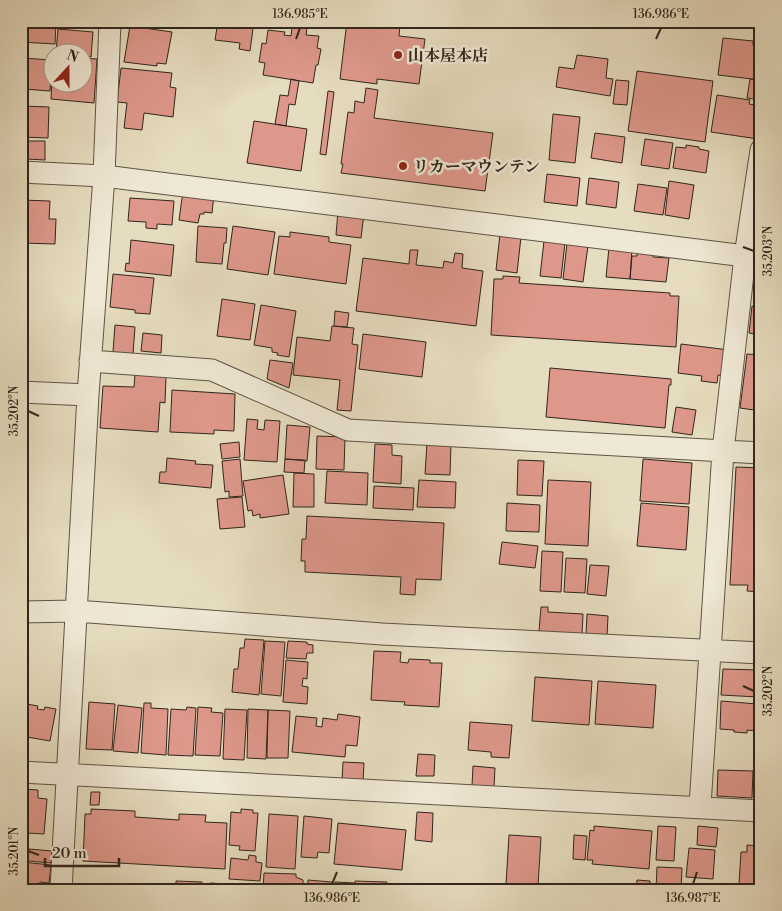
<svg xmlns="http://www.w3.org/2000/svg" width="782" height="911" viewBox="0 0 782 911" font-family="'Libre Bodoni','Noto Serif JP',serif">
  <style>
    .building { fill: #de988b; stroke: #30261d }
    .lines { fill: none; stroke-linecap: round; stroke-linejoin: round }
    .minor-casing { stroke: #5e5446; stroke-width: 23 }
    .minor { stroke: #efe8d5; stroke-width: 21 }
    .ticks { fill: none; stroke: #30261d; stroke-width: 2 }
    .poi-dot { fill: #8f2418; stroke: #efe8d5; stroke-width: 2 }
    .labels { text-anchor: middle; stroke-width: 5; stroke-linejoin: round; paint-order: stroke }
    .poi-label { font-size: 16px; font-weight: bold; fill: #30261d; stroke: #efe8d5; text-anchor: start }
    .neatline { fill: none; stroke: #30261d; stroke-width: 2 }
    .ticks-label { font-size: 12px; text-anchor: middle; fill: #30261d }
  </style>
  <rect width="100%" height="100%" fill="#e6dcbf"/>
  <filter id="stains"><feTurbulence type="fractalNoise" baseFrequency=".004" numOctaves="4"/><feColorMatrix values="0 0 0 0 .2 0 0 0 0 .09 0 0 0 0 .02 0 0 0 .5 -.17"/></filter>
  <radialGradient id="worn" r=".72"><stop offset=".6" stop-color="#630" stop-opacity="0"/><stop offset="1" stop-color="#630" stop-opacity=".3"/></radialGradient>
  <path class="building" d="M21,21h35l-1,23 -34,-2z
    M78,21h23v4l-23,-2z
    M218,21h36l-4,30 -11,-2 1,-6 -25,-3z
    M293,21l15,1 -2,13 13,1 -2,12 4,1 -3,16h-2l-3,18 -50,-8 2,-12 -6,-1 3,-19 4,1 2,-14 17,2 -1,3 7,1z
    M347,21h40v3l13,1 -1,11 26,3 -6,45 -42,-5v5l-37,-5z
    M130,26l42,6 -6,32 -9,-1v3l-33,-4z
    M58,29l35,3 -2,25 -9,-1v-4h-26z
    M723,38l30,3v4l8,1v34l-43,-5z
    M577,55l31,4 -2,19 7,1 -3,17 -54,-9 3,-20 15,2z
    M22,58l30,2 -2,31 -26,-2 1,-5 -4,-1z
    M82,58l15,1 -3,44 -43,-4 1,-22v5h30z
    M121,68l51,5 -2,14 6,1 -3,29 -29,-4 -2,17 -18,-2 3,-25 -10,-1z
    M637,71l76,10 -8,61 -77,-11z
    M291,79l8,2 -4,24 -6,-1 -3,22 -11,-2 5,-29 8,1z
    M750,79l11,1v20l-14,-2z
    M616,80l13,1 -2,24 -14,-1z
    M366,88l12,2 -4,28 119,15 -8,58 -144,-18 2,-9h-2l7,-52 6,1 1,-12 9,2z
    M328,91l6,1 -8,63 -6,-1z
    M717,95l33,5 -1,4 12,2v17l-3,16 -47,-7z
    M21,106l28,1 -1,31 -27,-1z
    M553,114l27,3 -5,46 -26,-3z
    M254,121l53,8 -6,42 -54,-8z
    M595,133l30,4 -3,26 -31,-5z
    M645,139l28,4 -4,26 -28,-4z
    M27,141h18v19l-18,-1z
    M686,145l13,2v2l10,2 -3,22 -33,-5 3,-21 10,1z
    M547,174l33,4 -3,28 -33,-4z
    M589,178l30,4 -3,26 -30,-4z
    M669,181l25,4 -5,34 -24,-4z
    M638,184l29,4 -4,27 -29,-4z
    M183,191l31,4 -2,18 -8,-1v2h-4l-2,9 -19,-3z
    M130,198l44,3 -2,24 -15,-1v5l-11,-1v-6l-18,-1z
    M21,200l29,1 -1,18h7l-1,25 -34,-1z
    M338,211l26,3 -3,24 -25,-3z
    M198,226l29,2 -1,15h-2l-2,21 -26,-2z
    M233,226l42,6 -7,43 -41,-6z
    M290,232l39,5v5l22,3 -5,39 -72,-10 5,-38 11,1z
    M500,234l21,3 -4,36 -21,-3z
    M131,240l43,5 -3,31 -46,-5 1,-8 3,1z
    M544,241l21,2 -4,35 -21,-2z
    M567,243l21,3 -5,36 -20,-3z
    M609,248l23,1 -2,30 -24,-2z
    M410,250h8l-2,15 27,3 1,-7 9,2 2,-10 8,1 -1,14 21,3 -7,55 -120,-15 7,-53 46,6z
    M637,251l16,1v5l16,1 -3,24 -36,-3 2,-23h5z
    M113,274l41,4 -4,36 -15,-1v-3l-25,-3z
    M503,276l17,1 -1,6 151,10v3h9l-3,51 -185,-12 3,-56h9z
    M222,299l33,5 -5,36 -33,-4z
    M261,305l35,6 -7,46 -12,-2 1,-2 -6,-1v-4l-18,-3z
    M752,306l9,2v27l-12,-2z
    M335,311l14,2 -2,14 -13,-1z
    M115,325l20,2 -2,27 -20,-2z
    M332,326l22,2 -2,16 6,1 -7,66 -14,-1 3,-30 -47,-5 4,-38 33,4z
    M143,333l19,2 -1,18 -20,-2z
    M363,334l63,8 -4,35 -63,-8z
    M681,344l48,6 -3,26 -8,-1 -1,8 -16,-2 1,-5 -24,-3z
    M747,354l14,1v56l-21,-3z
    M270,360l23,3 -4,25 -22,-9z
    M550,368l121,11v6h-2l-4,43 -119,-11z
    M135,374l31,3 -1,26 -5,-1 -2,30 -58,-4 3,-42 31,1z
    M172,390l63,4 -1,37 -20,-1v4l-44,-2z
    M676,407l20,3 -4,25 -20,-3z
    M247,419l11,1 -1,9 7,1 1,-10 15,1 -3,41 -33,-2z
    M287,425l23,2 -3,34 -22,-2z
    M317,436l28,1 -1,33 -28,-1z
    M239,442l1,15 -18,2 -2,-15z
    M427,443l24,1 -1,31 -25,-1z
    M375,444l17,1v10l10,1 -1,28 -28,-2z
    M167,458l29,3 -1,3 18,1 -2,23 -52,-5 1,-11h6z
    M240,459l3,37 -14,1v-6l-4,1 -3,-31z
    M285,459l20,1 -1,13 -20,-1z
    M643,459l49,4 -3,41 -49,-3z
    M518,460l26,1 -2,35 -25,-1z
    M736,467l25,1v124l-14,-1 1,-6h-18z
    M327,471l41,2 -1,32 -42,-2z
    M294,473l20,1v33h-21z
    M283,475l6,39 -29,4v-4l-7,2 -1,-6 -4,1 -5,-30z
    M419,480l37,2 -1,26 -38,-1z
    M548,480l43,2 -3,64 -43,-2z
    M374,486l40,2 -1,22 -40,-2z
    M242,497l3,30 -25,2 -3,-30z
    M507,503l33,2 -1,27 -33,-1z
    M641,503l48,4 -3,43 -49,-4z
    M307,516l137,7 -3,57 -25,-1 -1,16 -15,-1 1,-17 -96,-5v-11h-4l1,-22h4z
    M502,542l36,4 -3,22 -36,-4z
    M542,551l21,1 -2,40 -21,-1z
    M566,558l21,1 -2,34 -21,-1z
    M590,565l19,1 -3,30 -19,-2z
    M541,607h7v5l35,2 -1,20 -43,-3z
    M587,614l21,2 -1,21 -21,-2z
    M245,639l19,1 -5,55 -27,-3 2,-23h4l2,-21h4z
    M265,641l20,1 -4,54 -20,-2z
    M288,641l19,1v2l6,1v8h-6l-1,6 -20,-1z
    M374,651l27,1 -1,10 8,1 1,-4 21,1v3h12l-3,44 -35,-2 1,-3 -34,-2z
    M286,660l22,2 -1,17 -4,-1 -1,8 6,1 -1,17 -24,-2z
    M723,669l36,1 -1,27 -37,-2z
    M535,677l57,4 -3,44 -57,-4z
    M598,681l58,4 -3,43 -58,-4z
    M721,701l36,3 -2,27 -8,-1v3l-13,-1v-2l-14,-1z
    M89,702l26,2 -3,46 -26,-1z
    M144,703h7v5l17,1 -2,46 -25,-2z
    M27,704l11,2 -1,3 7,1 1,-3 11,2 -6,32 -29,-5v-29l6,1z
    M118,705l24,3 -4,45 -25,-2z
    M187,707l9,1 -3,48 -25,-1 3,-46 15,1z
    M198,707l14,1 -1,4 12,1 -3,43 -25,-1z
    M225,709l22,1 -3,50 -21,-1z
    M248,709l20,1 -2,49 -19,-1z
    M268,710l22,1 -2,47h-21z
    M338,714l22,3 -3,29 -11,-1 -1,12 -53,-5 4,-36 21,2 -1,8 6,1 1,-9 14,2z
    M470,722l42,3 -3,33 -18,-1v-5l-23,-2z
    M757,739h4v46h-6z
    M418,754l17,1 -1,21h-18z
    M343,762l21,1 -1,19 -21,-2z
    M473,766l22,2 -1,19 -22,-1z
    M718,770l35,1 -1,27 -35,-2z
    M21,789l17,1v8l9,1 -3,35 -17,-1 1,-5 -7,-1z
    M91,792h9l-1,13h-9z
    M91,809l44,2v6l44,3v-6l27,1 -1,7 22,1 -2,46 -142,-8 2,-47h6z
    M241,809l12,1v3h5l-3,38 -16,-1 1,-4 -11,-1 2,-33 10,1z
    M417,812l16,1 -1,29 -17,-2z
    M269,814l29,2 -3,53 -29,-2z
    M304,816l28,3 -3,34 -11,-1 -1,6 -16,-1z
    M338,823l68,7 -4,40 -68,-6z
    M594,826l58,5 -3,38 -57,-5 1,-4h-6l3,-30 4,1z
    M658,826l18,1 -2,34 -18,-1z
    M698,826l20,2 -2,19 -19,-2z
    M509,835l32,2 -3,49 -32,-2z
    M574,835l13,1 -2,24 -12,-1z
    M747,845l14,1v40l-22,-2 2,-32h6z
    M689,848l26,2 -2,29 -27,-2z
    M29,849l23,2 -1,12 -23,-2z
    M249,855l7,1v6l6,1 -2,18 -31,-2 2,-21 17,2z
    M21,862l30,3 -2,18 -9,-1 -1,4 -18,-1z
    M657,867l25,1 -1,22h-25z
    M264,873l32,1v3l7,3v10h-40z
    M308,880l24,2v8h-24z
    M637,880l13,1v9h-14z
    M176,881l26,1v8h-26z
    M355,881l32,1 -1,8h-52l1,-8 20,1z
    M210,883l52,3v4h-53z
    M395,884l16,1v4l4,1h-20z
    M421,887l24,1v2h-24z"/>
  <g class="lines">
    <defs>
      <path id="minor" d="M21,172l83,4 657,82
        M90,361l122,9 136,60 413,23
        M21,392l67,3
        M21,612l55,-1 306,23 379,19
        M21,772l740,39
        M700,806l23,-355 22,-195 16,-106
        M61,890l27,-495 16,-219 6,-155"/>
    </defs>
    <use href="#minor" class="minor-casing"/>
    <use href="#minor" class="minor"/>
  </g>
  <path class="ticks" d="M296,39l4,-11M656,39l5,-11M743,247l11,4M28,411l11,5M743,686l11,5M28,851l11,4M332,884l5,-12M693,884l4,-12"/>
  <g class="poi-dot">
    <circle cx="398" cy="55" r="5"/>
    <circle cx="403" cy="166" r="5"/>
  </g>
  <g class="labels">
    <g class="poi-label">
      <text x="408" y="61">山本屋本店</text>
      <text x="413" y="172">リカーマウンテン</text>
    </g>
  </g>
  <rect width="782" height="911" fill="none" stroke="#e6dcbf" stroke-width="55"/>
  <g transform="translate(68 68) rotate(21)"><circle r="24" fill="#efe8d5" stroke="#a39a8b"/>
  <path d="M0-4L9 19L0 12L-9 19Z" fill="#8f2418"/>
  <text y="-8" font-size="14" font-weight="bold" text-anchor="middle" fill="#30261d">N</text>
  </g>
  <path d="M45 858v8h74v-8" fill="none" stroke="#30261d" stroke-width="2.5"/>
  <text x="52" y="858" font-size="15" fill="#30261d" stroke="#efe8d5" stroke-width="4" paint-order="stroke">20 m</text>
  <rect x="28" y="28" width="726" height="856" class="neatline"/>
  <g class="ticks-label">
    <text x="300" y="18">136.985°E</text>
    <text x="661" y="18">136.986°E</text>
    <text transform="translate(768 251) rotate(-90)" y="4">35.203°N</text>
    <text transform="translate(14 411) rotate(-90)" y="4">35.202°N</text>
    <text transform="translate(768 691) rotate(-90)" y="4">35.202°N</text>
    <text transform="translate(14 851) rotate(-90)" y="4">35.201°N</text>
    <text x="332" y="902">136.986°E</text>
    <text x="693" y="902">136.987°E</text>
  </g>
  <rect width="100%" height="100%" filter="url(#stains)"/>
  <rect width="100%" height="100%" fill="url(#worn)"/>
</svg>
